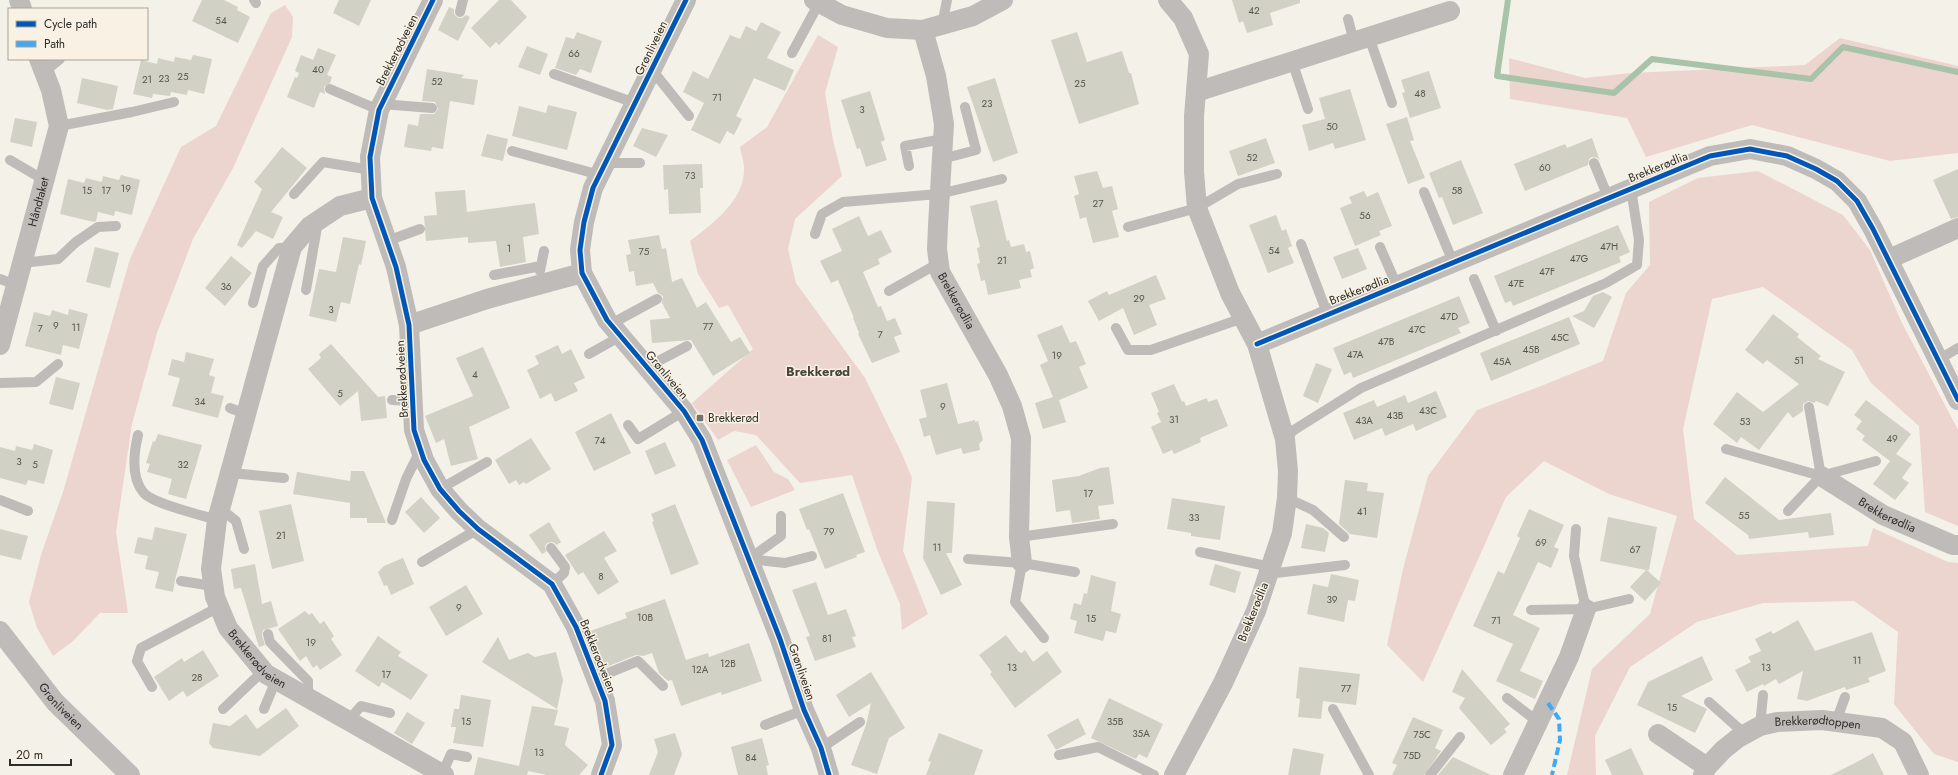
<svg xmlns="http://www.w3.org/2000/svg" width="1958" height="775" viewBox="0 0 1958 775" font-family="Jost,sans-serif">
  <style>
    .green { fill: #ecd4cf }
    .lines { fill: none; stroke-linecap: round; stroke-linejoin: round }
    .stream { stroke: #a8c3a8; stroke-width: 6 }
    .building { fill: #d1d1c5 }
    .lane { stroke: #bebbb9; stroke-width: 10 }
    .street { stroke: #bebbb9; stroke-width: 20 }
    .quiet { stroke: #3fa9f5; stroke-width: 4; stroke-dasharray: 8 4; stroke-linecap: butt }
    .cycleway-casing { stroke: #f9f2e4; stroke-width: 8 }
    .cycleway { stroke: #0057b8; stroke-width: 5 }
    .poi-dot { fill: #74726c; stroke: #f9f2e4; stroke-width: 1.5 }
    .labels { text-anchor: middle; stroke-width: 3; stroke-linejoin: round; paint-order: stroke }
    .number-label { font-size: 10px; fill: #58564f }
    .street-label { font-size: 12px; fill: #2f2d28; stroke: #f9f2e4 }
    .poi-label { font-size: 12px; fill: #2f2d28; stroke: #f9f2e4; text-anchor: start }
    .neighbourhood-label { font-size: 13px; font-weight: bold; fill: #4a453a; stroke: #f9f2e4 }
  </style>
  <rect width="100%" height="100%" fill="#f4f1e9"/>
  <path class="green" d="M285,5l8,12 -1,20 -59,131 -40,71 -36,94 -25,91 -16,108 12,81h-28l-27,28 -20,15 -16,-28 -8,-26 12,-47 22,-63 67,-233 51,-112 35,-21 55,-113z
    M818,35l20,12 -13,46 8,47 9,36 -47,43 -7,30 8,34 69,95 37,76 10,24 -9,73 25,63 -26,16 -2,-26 -22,-52 -26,-77 -52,8 -44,-48 -22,-4 -16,9 -26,-37 61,-54 -25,-44 -9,3 -21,-34 -8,-33c23,-18 56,-41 54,-75 -1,-6 -3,-13 -4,-19l27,-20z
    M1840,38l118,28v87l-68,8 -138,-36 -106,32 -19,-39 -117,-19 -1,-41 76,20 46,-5 174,-8z
    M1758,171l85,44 27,35 31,71 57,109v96l-33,-14 -6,-86 -48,-43 -19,-33 -89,-63 -51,12 -29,130 11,90 43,36 131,-9 5,-18 75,34 10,1v199l-24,-8 -40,-50 4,-72 -44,-31 -91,2 -66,19 -67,45 -35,69 1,39h-29l25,-106 58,-55 27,-98 -68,-22 -65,-33 -38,36 -83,185 -36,-37 16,-76 25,-93 49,-66 59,-22 67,-27 23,-68 24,-28 -1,-63 49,-24z
    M756,445l18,27 14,7 7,11 -44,17 -24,-47z"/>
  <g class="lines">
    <path class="stream" d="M1508,0l-11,76 117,17 38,-34 159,20 32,-32 115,25"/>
  </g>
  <path class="building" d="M202,0h22l14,7 -1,3 13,7 -12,26 -46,-22z
    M339,0h32l-12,26 -26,-13z
    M499,0h12l16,17 -28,28 -3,-3 -6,6 -19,-20z
    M1232,0h68v3l-30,10 3,12 -26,8 -4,-12 -4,2z
    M449,7l5,2v5l4,4h4l4,-3 4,2 -12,24 -20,-11z
    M761,22l20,10 -14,26 27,12 -9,21 -31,-13 -18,38 6,3 -8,16 -7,-4 -7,13 -29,-14 13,-27 -21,-11 10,-21 15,8 22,-44 10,4 6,-13 10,5z
    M577,32l25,9 -11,32 -11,-4 -4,6 -21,-7 11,-31 8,2z
    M1077,32l10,30 35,-11 7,22h2l8,31 -60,20 -28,-84z
    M527,46l21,8 -8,21 -22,-8z
    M318,48l18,7 -9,20 5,2 -2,6 -6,4 1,7 -5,-2 -6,16 -27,-11 8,-20 2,1 2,-5 -4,-2 6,-16 12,5z
    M193,55l19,4 -8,35 -16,-4 -1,5 -16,-3 -1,4 -17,-2 -1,4 -19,-4 8,-34 16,4 1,-6 16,4 1,-5 16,3z
    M427,69l37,6 -3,3 17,2 -4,25 -24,-4 -7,48 -11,-2 -1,4 -27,-4 4,-23 10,2 2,-12h14l4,-5 -3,-7 -13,-1z
    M1429,71l12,37 -31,10 -8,-25 3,-1 -4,-12z
    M82,78l36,8 -5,23 -6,1 -30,-7z
    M995,78l23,75 -25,9 -26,-75z
    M1350,89l16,51 -31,9 -2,-6 -24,8 -7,-26 23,-6 -6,-21z
    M870,91l15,49 -4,2 6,18 -21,7 -6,-19 -3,1 -16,-49z
    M548,105l29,7 -10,38 -55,-14 7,-30 27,7z
    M1407,117l7,23 -4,1 15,37 -17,6 -22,-60z
    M15,118l22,4 -5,25 -22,-5z
    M642,128l26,7 -12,22 -23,-11z
    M487,134l21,5 -5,22 -22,-5z
    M1266,138l9,25 -37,13 -9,-25z
    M1592,138l8,23 -2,-3 -6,-1 -3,2 -1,6 -63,26 -11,-27 51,-20 2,4z
    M282,147l25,21 -36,44 12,5 -10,22 -17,-8 -14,17 -5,-3 25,-56 -8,-7z
    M1461,160l22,53 -30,12 -11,-28 -3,1 -10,-25z
    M702,164l1,24h-3l1,25 -32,1 -1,-25 -4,1 -1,-25z
    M1958,169v48l-7,2 -18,-39z
    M1097,171l6,17 9,-2 6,23 -6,2 7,26 -26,6 -7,-26 -6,2 -6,-23 5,-2 -5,-18z
    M121,175l19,5 -8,35 -17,-4 -1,5 -16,-4 -2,9 -2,1 -34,-8 8,-35 16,4 2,-5 16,4 1,-6 16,4z
    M465,190l2,22 68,-9 4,31 -16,3 3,25 -26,5 -4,-26 -28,2v-6l-42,4 -2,-25 13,-1 -2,-23z
    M1364,191l3,6 11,-5 14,34 -13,5 2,4 -26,11 -15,-38 12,-5 -3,-6z
    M997,200l10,41 2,-1 2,7 13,-3 2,8 4,-1 4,17 -4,2 2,7 -13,3 2,8 -33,7 -3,-15 -4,1 -4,-17 3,-1 -3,-15 3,-1 -10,-41z
    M1276,215l6,16 4,-2 6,17 -4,2 6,15 -26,10 -19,-48z
    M859,216l9,20 13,-6 11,22 -14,7 2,5 -17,8 15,35 3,-1 6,15 8,-3 7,16 -8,3 6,15 -28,11 -14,-29 1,-1 -6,-15h1l-16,-38 -7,3 -11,-22 22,-10 -10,-22z
    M1618,225l12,27 -11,5 2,5 -108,44 -2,-5 -6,2 -11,-27z
    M659,235l3,14 4,-1 6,34 10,-4 15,30 9,-6 25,40 9,-5 10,16 -37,23 -22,-36 -39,3 -2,-23 20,-2 -8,-15 1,-7 -5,-3 -5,-10 -17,3 -2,-15 -5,1 -3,-17 5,-1 -3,-14z
    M343,237l23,4 -5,24 -2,-1 -9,40 -9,-2 -5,20 -27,-6 10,-47 17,3z
    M95,247l24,6 -9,35 -24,-6z
    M1358,248l9,21 -25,10 -9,-22z
    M231,256l21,17 -27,33 -20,-18z
    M1156,275l10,24 -17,6 8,20 -23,10 -11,-27 -24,13 -11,-20 19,-10 2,4z
    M1603,292l9,5 -18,31 -22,-12 12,-5 9,-15z
    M1459,296l11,27 -12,5 3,5 -108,45 -2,-6 -7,3 -11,-27z
    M69,309l19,5 -9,35 -16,-4 -2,10 -36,-9 9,-34 16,4 2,-6 16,5z
    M1773,314l26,20 -2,3 24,19 -3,3 27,13 -17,34 -12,-5 -2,2 -6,-2 -5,3v7l-10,7 -5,-6 -29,38 -18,-13 -4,6 -24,-19 24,-32 26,20 36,-28 -32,-24 -4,4 -18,-14z
    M1569,317l11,27 -89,37 -11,-28z
    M1062,325l8,18 6,-2 10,23 -7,3 9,21 -29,12 7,22 -23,7 -8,-26 18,-6 -13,-32 8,-4 -11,-26z
    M331,344l47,53 7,-1 2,22 -26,3 -3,-30 -18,15 -32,-37 13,-11 -2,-4z
    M558,345l4,9 9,-5 14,29 -11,5 4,8 -23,11 -4,-9 -11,6 -13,-29 12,-6 -4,-8z
    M483,347l27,61 -41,19 9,32 -27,7 -7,-27 -8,4 -11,-27 48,-20 -17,-38z
    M186,352l28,7 -5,16 6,2 -4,16 13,3 -6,22 -46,-12 8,-28 -12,-3 4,-16 12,3z
    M1316,363l16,6 -14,34 -15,-7z
    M56,377l24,6 -7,27 -24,-6z
    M947,383l11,41 17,-4v2l3,-1 5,19 -4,4 1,6 -17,4 -2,-6 -25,7 -6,-20 -6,2 -5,-18 8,-2 -7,-27z
    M1174,384l8,18 2,-1 2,5 21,-8 1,4 9,-3 11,27 -28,12 1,4 -27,12 -2,-4 -9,4 -12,-27 10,-5 -4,-9 2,-1 -8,-19z
    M1436,391l11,26 -31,14 -3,-7 -28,12 -3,-8 -28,12 -11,-27 31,-13 3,7 28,-12 3,8z
    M1866,400l45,34 -15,20 16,10 -10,14 7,5 -14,17 -22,-16 17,-23 -28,-21 3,-4 -9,-7 6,-8 -8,-6z
    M611,413l20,40 -37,18 -19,-39z
    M158,434l44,11 -16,54 -18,-5 4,-15 -25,-7 3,-8 -4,-1 7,-22 2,1z
    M531,438l20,31 -25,15 -2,-2 -5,3 -3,-5 -7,4 -14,-24z
    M665,442l11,24 -21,9 -10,-24z
    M34,444l19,6 -9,34 -16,-4 -2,5 -26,-7v-31l15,4 1,-5 16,4z
    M1109,467l5,37 -16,2 2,13 -28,4 -2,-13 -14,2 -4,-32 27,-4 21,-8z
    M351,471h13l22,52h-19v-5h-17v-15l-57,-9 4,-22 53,9z
    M1725,477l54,43 52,-7 3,22 -25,3 -1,-6 -59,7 -1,-4 -43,-32z
    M1345,480l23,3 -1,8 17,2 -7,45 -27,-4 -11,-10z
    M843,493l22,59 -9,3 1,2 -32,12 -16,-40 -2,1 -8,-21z
    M421,497l19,21 -16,15 -19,-21z
    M1172,498l53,8 -5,34 -29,-4v-3l-24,-4z
    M927,501l28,2 -3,50h-6l16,32 -21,10 -18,-37z
    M291,504l13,57 -32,8 -13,-58z
    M675,504l24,60 -28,11 -19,-53 2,-1 -3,-7z
    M1529,509l35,16 -10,22 5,2 -8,19 -13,-6 -25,53 27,13 -20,43 23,10 -8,18 -39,-18 17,-37 -40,-18 25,-55 6,3 16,-36 -3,-2z
    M1608,517l49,10 -8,43h-2l14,13 -16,18 -15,-14 16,-17 -46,-9z
    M549,522l12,20 -4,3 -4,-3 -6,1 -2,3 1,6 -4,2 -13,-19z
    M1306,524l17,4 6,5 -4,19 -24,-4z
    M155,527l32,7 -12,46 -2,12 -18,-4 4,-16 -14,-3 3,-13 -14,-3 4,-16 14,3z
    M0,529l28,7 -7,24 -21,-5z
    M604,531l13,20 -13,7 15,24 -21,13 -15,-23 -5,3 -13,-20z
    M403,558l11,26 -23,11 -4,-10 -3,1 -6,-14 6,-6z
    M255,564l7,40 9,-3 7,25 -15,4 -1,5 3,10 -6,2 -18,-59 -7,1 -3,-20z
    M1215,564l26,8 -6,21 -26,-8z
    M1331,574l28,6 -4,21 -7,-1 -4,22 -37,-8 6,-30 15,3z
    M1091,575l25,7 -5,29 10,3 -5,19 -10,-2 -3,10 -29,-8 3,-12 -7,-2 4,-16 7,2 3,-12 3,1z
    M816,582l12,33 18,-6 10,27 -4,1 4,10 -41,14 -9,-24 4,-1 -18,-46z
    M466,585l17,29 -37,22 -17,-29z
    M665,599l21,61 22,-7 1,4 40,-14 13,38 -40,14 -1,-3 -40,14 -9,-26 -4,1 -9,-8 -7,-20 -9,3 -7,-1 -32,13 -14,-37 37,-13 -2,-5z
    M305,611l4,4 3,-2 8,11 4,-3 10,15 -3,3 11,16 -22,15 -3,-5 -4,3 -7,-12 -6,5 -22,-32z
    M1798,620l17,31 57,-19 14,39 -18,7 2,4 -24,8 -1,-3 -38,14 -10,-2 6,-28 -24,13 -3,-5 -12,7 -1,-2 -16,8 -12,-22 16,-8 -3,-5 13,-6 -6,-12 16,-8 2,3z
    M1006,635l13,17 3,1 3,-3 8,12 14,-11 15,21 -47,36 -25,-34 2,-2 -13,-17z
    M378,636l23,16 -3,4 30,19 -17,25 -29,-18 -3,5 -24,-16z
    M498,637l11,23 19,-7 7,4 21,-5 7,28 -6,29 -75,-47z
    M203,650l16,26 -32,21 -4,-6 -14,10 -15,-24 28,-19 2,4z
    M1702,656l11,24 -32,16 26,13 -12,24 -58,-28 11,-23z
    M1299,667l61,7 -4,31 -33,-4 -2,18 -23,-2 2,-18 -4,-1z
    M1462,669l48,55 -6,5 3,3 -16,13 -32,-37 6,-10 -13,-6z
    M871,672l34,56 -16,10 -12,36 -26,-9 15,-40 5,-22 -22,14 -13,-22z
    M461,695l30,5 -8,47 -30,-4 3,-16h-5l3,-18h5z
    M1109,698l54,26 -16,34 -8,-4 -3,5 -45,-21z
    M532,706l26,4 -4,15 15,3 -4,17 23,20 -9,10h-32l-19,-4 -1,4h-53l4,-18 41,9z
    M286,708l13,18 -39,30 -47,-8 -4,-5 4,-20 17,3 16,-12 11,15z
    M407,712l18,11 -13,21 -18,-11z
    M1413,717l30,13 -8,18 6,3 -17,24h-32l5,-10 -5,-2z
    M1078,718l8,16 -30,16 -9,-15z
    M675,733l7,21 -8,21h-25l9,-23 -4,-13z
    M939,733l44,17 -9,25h-48l5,-13 -3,-1z
    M762,738l7,27 -3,1 2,9h-30l-7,-28z
    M1293,748l31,6 -4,21h-32z
    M1631,748l13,27h-32l-7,-15z
    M1873,753l11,22h-53l24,-12z
    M1453,757l4,2 34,16h-53z"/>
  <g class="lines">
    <path class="lane" d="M254,0l2,3
      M460,12l3,-12
      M1348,19l6,23
      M942,25l5,-25
      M1369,37l23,66
      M792,53l27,-50
      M1292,61l16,48
      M652,70l37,46
      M44,72l16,-13
      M554,74l81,29
      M330,89l49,21
      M381,104l51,4
      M59,126l73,-14 42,-10
      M512,151l88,24
      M942,159l34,-9 -11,-43
      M10,160l34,20
      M606,163h34
      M1594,163l14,34
      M909,166l-4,-20 38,-7
      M1424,192l29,70
      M294,194l29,-32 48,8
      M1128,227l69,-19 41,-24 39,-10
      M815,234l7,-20 21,-12 96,-8 63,-15
      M387,241l33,-12
      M1301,244l26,69
      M1380,247l17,39
      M22,263l36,-4 18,-17 22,-15 18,-1
      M540,271l4,-20
      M494,275l47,-9
      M0,279l16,6
      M1474,279l22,52
      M306,290l12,-68
      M889,291l50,-28
      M253,303l10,-37 16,-18 13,-1
      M611,324l46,-25
      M1116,328l12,22h23l92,-32
      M589,354l32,-18
      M1938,360l20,-12
      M647,367l40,-21
      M0,383l36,-1 22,-18
      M392,400l20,1
      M1809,407l12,69
      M230,408l16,6
      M628,425l10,14 46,-28
      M138,435c-4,17 -7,42 5,57 9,12 59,23 74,28
      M1285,439l9,-9 67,-42 245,-105 31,-18 2,-25 -8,-51
      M1726,449l95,27
      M231,473l53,5
      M440,489l47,-27
      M1287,498l26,12 31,27
      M0,500l28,11
      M221,509l15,12 8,28
      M1788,511l33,-35 55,-15
      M781,516v20l-32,23 36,4 27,-7
      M392,520l14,-41 14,-28
      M1576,529l-2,27 12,53
      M1019,537l94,-13
      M551,548l14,19 -1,6 -12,11
      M1200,552l71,15
      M968,559l54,4 53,9
      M422,562l56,-33
      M1022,563l-7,39 29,36
      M1268,574l77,-9
      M181,581l32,5
      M1531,610l55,-1 43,-10
      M268,634l2,8 38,39v18
      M596,678l42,-17 25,25
      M152,687l-15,-26 4,-13 78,-41
      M1507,698l31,24
      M1709,702l36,32
      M223,709l40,-38
      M264,709l12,-29
      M1333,709l36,66
      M348,721l13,-15 29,7
      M1836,722l9,-25
      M765,725l39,-15
      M1760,726l3,-31
      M821,748l39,-26
      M1059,755l39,-8 56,28
      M442,774l9,-20 16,3
      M1430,775l30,-38"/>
    <g class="street">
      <path d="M19,0l3,9"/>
      <path d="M433,0l-54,110 -9,47 2,41 24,69 13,58 5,105 10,30 16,29 19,22 19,18 74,55 24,43 29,74 7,44 -11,30"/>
      <path d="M686,0l-93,188 -9,34 -4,28 2,23 25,47 77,91 18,29 78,199 24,71 17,38 8,27"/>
      <path d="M814,0l28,15 45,13 36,2 50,-14 30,-16"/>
      <path d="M1168,0l15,18 16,36 -5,62v56l3,36 33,85 27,51 28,95 3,32 -1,27 -5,35 -26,78 -33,72 -49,92"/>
      <path id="s1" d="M923,30l13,46 8,48 -6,101 -1,24 3,23 58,103 14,31 9,32 -2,99 3,26"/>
      <path d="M1196,92l254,-81"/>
      <path id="s2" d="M372,198l-32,8 -30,20 -18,21 -75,273 -6,49 4,28 13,31 38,46 178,101"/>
      <path d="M1889,259l69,-31"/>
      <path d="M409,325l78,-26 95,-26"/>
      <path d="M1257,344l453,-188 40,-7 37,7 29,13 21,12 20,20 16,28 85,171"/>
      <path id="s3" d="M0,345l59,-219 -8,-36 -12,-31"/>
      <path id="s4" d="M1821,476l62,39 70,30h5"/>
      <path id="s5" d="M0,631l55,71 75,73"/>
      <path d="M1658,734l49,33"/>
      <path d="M1513,775l56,-118 17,-48"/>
      <path id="s6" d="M1703,775l4,-8 16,-17 15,-12 22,-12 17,-4 45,-2 60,8 21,14 16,33"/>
    </g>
    <path class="quiet" d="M1548,703l11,16 1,21 -8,35"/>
    <defs>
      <path id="cycleway" d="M433,0l-54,110 -9,47 2,41 24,69 13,58 5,105 10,30 16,29 19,22 19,18 74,55 24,43 29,74 7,44 -11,30
        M686,0l-93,188 -9,34 -4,28 2,23 25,47 77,91 18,29 78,199 24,71 17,38 8,27
        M1257,344l453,-188 40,-7 37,7 29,13 21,12 20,20 16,28 85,171"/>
    </defs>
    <use href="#cycleway" class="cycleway-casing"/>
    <use href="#cycleway" class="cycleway"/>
  </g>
  <rect class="poi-dot" x="696" y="414" width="8" height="8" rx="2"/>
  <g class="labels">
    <g class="number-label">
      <text x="1254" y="14">42</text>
      <text x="221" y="24">54</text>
      <text x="574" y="57">66</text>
      <text x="318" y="73">40</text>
      <text x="183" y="80">25</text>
      <text x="164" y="82">23</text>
      <text x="147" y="83">21</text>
      <text x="437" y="85">52</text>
      <text x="1080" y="87">25</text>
      <text x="1420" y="97">48</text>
      <text x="717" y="101">71</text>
      <text x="987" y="107">23</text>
      <text x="862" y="113">3</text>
      <text x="1332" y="130">50</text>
      <text x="1252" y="161">52</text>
      <text x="1545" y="171">60</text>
      <text x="690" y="179">73</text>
      <text x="126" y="192">19</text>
      <text x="87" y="194">15</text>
      <text x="106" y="194">17</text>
      <text x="1457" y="194">58</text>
      <text x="1098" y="207">27</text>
      <text x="1365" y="219">56</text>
      <text x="1609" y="250">47H</text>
      <text x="509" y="252">1</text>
      <text x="1274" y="254">54</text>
      <text x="644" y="255">75</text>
      <text x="1579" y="262">47G</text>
      <text x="1002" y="264">21</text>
      <text x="1547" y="275">47F</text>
      <text x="1516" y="287">47E</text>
      <text x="226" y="290">36</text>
      <text x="1139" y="302">29</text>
      <text x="331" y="313">3</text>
      <text x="1449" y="320">47D</text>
      <text x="56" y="329">9</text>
      <text x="708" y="330">77</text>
      <text x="76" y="331">11</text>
      <text x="40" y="332">7</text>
      <text x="1417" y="333">47C</text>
      <text x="880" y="338">7</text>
      <text x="1560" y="341">45C</text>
      <text x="1386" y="345">47B</text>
      <text x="1531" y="353">45B</text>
      <text x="1355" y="358">47A</text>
      <text x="1057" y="359">19</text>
      <text x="1799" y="364">51</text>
      <text x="1502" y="365">45A</text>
      <text x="475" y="378">4</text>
      <text x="340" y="397">5</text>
      <text x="200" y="405">34</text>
      <text x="943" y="410">9</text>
      <text x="1428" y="414">43C</text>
      <text x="1395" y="419">43B</text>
      <text x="1174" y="423">31</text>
      <text x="1364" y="424">43A</text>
      <text x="1745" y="425">53</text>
      <text x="1892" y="442">49</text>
      <text x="600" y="444">74</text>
      <text x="19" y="465">3</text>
      <text x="35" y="468">5</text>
      <text x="183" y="468">32</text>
      <text x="1088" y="497">17</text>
      <text x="1362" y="515">41</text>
      <text x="1744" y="519">55</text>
      <text x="1194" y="521">33</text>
      <text x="829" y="535">79</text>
      <text x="281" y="539">21</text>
      <text x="1541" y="546">69</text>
      <text x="937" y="551">11</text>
      <text x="1635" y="553">67</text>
      <text x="601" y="580">8</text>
      <text x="1332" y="603">39</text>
      <text x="459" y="611">9</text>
      <text x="645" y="621">10B</text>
      <text x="1091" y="622">15</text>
      <text x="1496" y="624">71</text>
      <text x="827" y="642">81</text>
      <text x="311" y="646">19</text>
      <text x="1857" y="664">11</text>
      <text x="728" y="667">12B</text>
      <text x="1012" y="671">13</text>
      <text x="1766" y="671">13</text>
      <text x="700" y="673">12A</text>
      <text x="386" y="678">17</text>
      <text x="197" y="681">28</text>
      <text x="1346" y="692">77</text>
      <text x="1672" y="711">15</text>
      <text x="466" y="725">15</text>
      <text x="1115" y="725">35B</text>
      <text x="1141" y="737">35A</text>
      <text x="1422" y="738">75C</text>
      <text x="539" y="756">13</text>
      <text x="1412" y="759">75D</text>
      <text x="751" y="761">84</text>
    </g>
    <g class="street-label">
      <text transform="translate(651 48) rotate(-64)" y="4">Grønliveien</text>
      <text transform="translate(397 50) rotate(-63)" y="4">Brekkerødveien</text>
      <text transform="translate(1658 167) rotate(-22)" y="4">Brekkerødlia</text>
      <text dy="4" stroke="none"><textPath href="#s3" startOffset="148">Håndtaket</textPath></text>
      <text transform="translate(1359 290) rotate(-21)" y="4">Brekkerødlia</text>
      <text dy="4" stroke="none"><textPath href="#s1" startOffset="278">Brekkerødlia</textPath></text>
      <text transform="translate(667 375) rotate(50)" y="4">Grønliveien</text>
      <text transform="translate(402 379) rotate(-93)" y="4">Brekkerødveien</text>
      <text dy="4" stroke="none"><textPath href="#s4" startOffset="77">Brekkerødlia</textPath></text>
      <text transform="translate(1253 612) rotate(-68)" y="4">Brekkerødlia</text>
      <text transform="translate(598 656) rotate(68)" y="4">Brekkerødveien</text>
      <text dy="4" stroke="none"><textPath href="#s2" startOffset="534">Brekkerødveien</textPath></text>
      <text transform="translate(802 672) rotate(71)" y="4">Grønliveien</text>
      <text dy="4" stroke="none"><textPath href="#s5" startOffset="97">Grønliveien</textPath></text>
      <text dy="4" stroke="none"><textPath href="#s6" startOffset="135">Brekkerødtoppen</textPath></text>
    </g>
    <g class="poi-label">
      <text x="708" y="422">Brekkerød</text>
    </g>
    <g class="neighbourhood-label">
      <text x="818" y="376">Brekkerød</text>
    </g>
  </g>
  <rect x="8" y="8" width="140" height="52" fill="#f9f2e4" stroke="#a8a399"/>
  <rect x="16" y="21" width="20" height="6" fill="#0057b8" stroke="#a8a399"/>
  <text x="44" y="28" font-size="12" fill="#2f2d28">Cycle path</text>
  <rect x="16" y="41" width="20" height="6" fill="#3fa9f5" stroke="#a8a399"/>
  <text x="44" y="48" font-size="12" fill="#2f2d28">Path</text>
  <path d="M10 759v6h61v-6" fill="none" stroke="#2f2d28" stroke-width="2"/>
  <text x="16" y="759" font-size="12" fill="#2f2d28" stroke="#f9f2e4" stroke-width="3" paint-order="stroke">20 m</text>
</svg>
